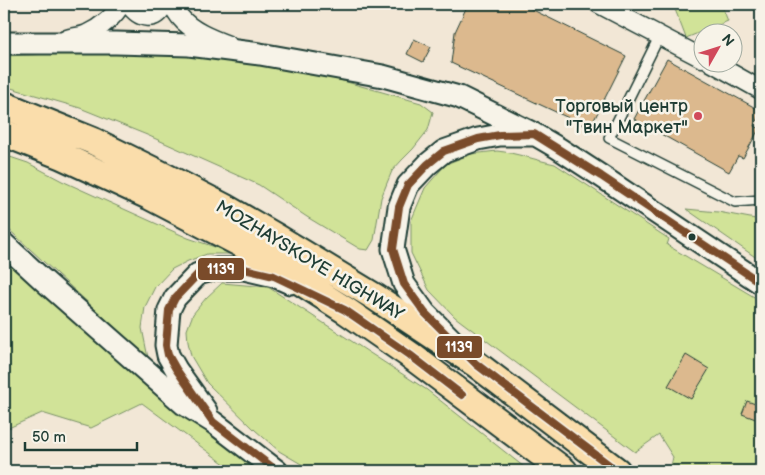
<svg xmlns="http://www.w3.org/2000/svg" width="765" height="475" viewBox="0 0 765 475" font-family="'Balsamiq Sans',sans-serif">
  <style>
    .green { fill: #d1e398; stroke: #789066 }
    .building { fill: #dcb98e; stroke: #1f3d34 }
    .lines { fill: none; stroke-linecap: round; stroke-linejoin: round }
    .service-casing { stroke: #1f3d34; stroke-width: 12 }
    .minor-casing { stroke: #1f3d34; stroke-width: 21 }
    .tertiary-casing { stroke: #1f3d34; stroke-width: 25 }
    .primary-casing { stroke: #1f3d34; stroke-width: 30 }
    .service { stroke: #f7f3e8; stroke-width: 9 }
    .minor { stroke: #f7f3e8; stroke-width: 18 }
    .tertiary { stroke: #f7f3e8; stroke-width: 21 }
    .primary { stroke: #faddab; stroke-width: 26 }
    .bus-1-casing { stroke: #f7f3e8; stroke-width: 11 }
    .bus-1 { stroke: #7a4b2a; stroke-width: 8 }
    .poi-dot { fill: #d1495b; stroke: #f7f3e8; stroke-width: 2 }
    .bus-dot { fill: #1f3d34; stroke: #f7f3e8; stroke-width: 2 }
    .labels { text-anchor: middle; stroke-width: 5; stroke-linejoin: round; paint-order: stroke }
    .poi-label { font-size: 18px; fill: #1f3d34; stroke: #f7f3e8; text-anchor: end }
    .street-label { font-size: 18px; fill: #1f3d34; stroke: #f7f3e8 }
    .line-badge { stroke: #f7f3e8; stroke-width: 2 }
    .badge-label { font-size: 14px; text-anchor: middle; font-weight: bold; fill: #fff }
  </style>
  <rect width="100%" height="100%" fill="#f2e7d6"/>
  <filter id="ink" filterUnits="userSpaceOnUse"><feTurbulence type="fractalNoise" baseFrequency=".02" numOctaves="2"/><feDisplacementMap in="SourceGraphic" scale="10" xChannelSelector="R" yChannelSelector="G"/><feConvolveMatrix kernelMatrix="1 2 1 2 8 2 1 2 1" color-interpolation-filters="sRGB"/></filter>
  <g filter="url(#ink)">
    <path class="green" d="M673,4h48l7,17 -42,17z
      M77,53l111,2 96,11 38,9 99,28 12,9 -5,18 -15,19 -11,11 -10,11 -5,12 -6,15 -7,42 -6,10 -8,-1 -53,-32 -48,-32 -112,-50 -67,-27 -76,-22v-30z
      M497,151c20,2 38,9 58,13l114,75 -2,6 94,56v170h-91l3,-14 -14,-22 -24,17 -180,-135 -26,-27 -18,-37v-32l14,-33 21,-24 25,-10z
      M4,155l24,8 34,18 126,57 48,16h-29l-19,7 -16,8 -17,18 -10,20 -3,21 6,30 -144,-133z
      M686,209l32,3 43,8v41z
      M4,256l166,145 89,70h-25l-92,-68 -51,25 -49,-15 -38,17z
      M222,283l46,4 159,103 102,81h-216l-34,-20 -24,-21 -48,-47 -16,-27 -3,-14 -1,-12 6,-16 13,-16z"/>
    <path class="building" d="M468,4h53l105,52 -36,72 -139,-65 4,-31z
      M414,39l17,8 -8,15 -16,-8z
      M667,59l94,52 -7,15 5,3 -16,29 -5,-2 -9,16 -95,-53z
      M686,355l23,14 -18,30 -23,-13z
      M747,401l14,5v15l-19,-7z"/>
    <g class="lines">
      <defs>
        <path id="service" d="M660,35l-51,103 126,64 26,-2"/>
        <path id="minor" d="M129,4c10,15 27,19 35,0
          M171,4c3,4 6,9 9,13 11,14 32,22 48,28
          M599,4l103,54
          M67,39c6,-2 14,-2 20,-5 13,-6 28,-18 34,-30
          M711,62l50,28"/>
        <path id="tertiary" d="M4,43h112l73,2 71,9 123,22 76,21 75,37 24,14 43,28 160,107
          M4,244l38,35 142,125 29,18 64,49
          M451,339l-26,-26 -21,-29 -11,-35 6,-42 9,-22 20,-21 16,-13 34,-12 22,-4h31
          M206,411l-30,-42 -8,-14 -2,-10 2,-24 1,-11 6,-12 23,-24 18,-5h28l30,7 16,7"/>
        <path id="primary" d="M4,105l89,36 65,32 66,34 52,30 99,60 101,67 141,107
          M4,133l58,23 87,40 96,50 100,64 65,45 154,116"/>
      </defs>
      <use href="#service" class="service-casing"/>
      <use href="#minor" class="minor-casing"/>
      <use href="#tertiary" class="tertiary-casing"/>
      <use href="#primary" class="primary-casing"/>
      <use href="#service" class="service"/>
      <use href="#minor" class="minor"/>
      <use href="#tertiary" class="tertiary"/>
      <use href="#primary" class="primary"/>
      <defs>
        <path id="bus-1" d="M277,471l-64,-49 -37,-53 -8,-14 -2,-10 3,-35 6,-12 23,-24 18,-5h28l30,7 71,34 65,45 52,40
          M617,471l-141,-107 -51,-51 -21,-29 -11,-35 6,-42 9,-22 20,-21 16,-13 34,-12 22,-4 34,-1 67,42 160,107"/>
      </defs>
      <use href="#bus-1" class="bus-1-casing"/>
      <use href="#bus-1" class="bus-1"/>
    </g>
  </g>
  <circle class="poi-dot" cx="698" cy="116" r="5"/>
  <circle class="bus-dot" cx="692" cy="237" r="4.5"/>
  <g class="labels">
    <g class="poi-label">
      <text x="688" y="112">Торговый центр<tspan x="688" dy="21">"Твин Маркет"</tspan></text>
    </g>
    <g class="street-label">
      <text transform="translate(310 260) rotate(31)" y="6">MOZHAYSKOYE HIGHWAY</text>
    </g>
  </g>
  <g class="line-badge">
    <rect x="197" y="257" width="48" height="24" rx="5" fill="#7a4b2a"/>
    <rect x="436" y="335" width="47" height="24" rx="5" fill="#7a4b2a"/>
  </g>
  <g class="badge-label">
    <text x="221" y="274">1139</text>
    <text x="459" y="352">1139</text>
  </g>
  <rect width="765" height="475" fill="none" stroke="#f7f3e8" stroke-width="20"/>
  <rect x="10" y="10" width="745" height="455" fill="none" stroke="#1f3d34" stroke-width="2" filter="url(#ink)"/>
  <g transform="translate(718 48) rotate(51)"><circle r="24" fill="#f7f3e8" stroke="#a1aaa0"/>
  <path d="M0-4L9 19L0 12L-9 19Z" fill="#d1495b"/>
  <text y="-8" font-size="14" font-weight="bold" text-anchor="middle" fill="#1f3d34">N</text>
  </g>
  <path d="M25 442v8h112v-8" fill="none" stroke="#1f3d34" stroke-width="2.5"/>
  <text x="32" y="442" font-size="15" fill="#1f3d34" stroke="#f7f3e8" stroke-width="4" paint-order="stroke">50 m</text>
</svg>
